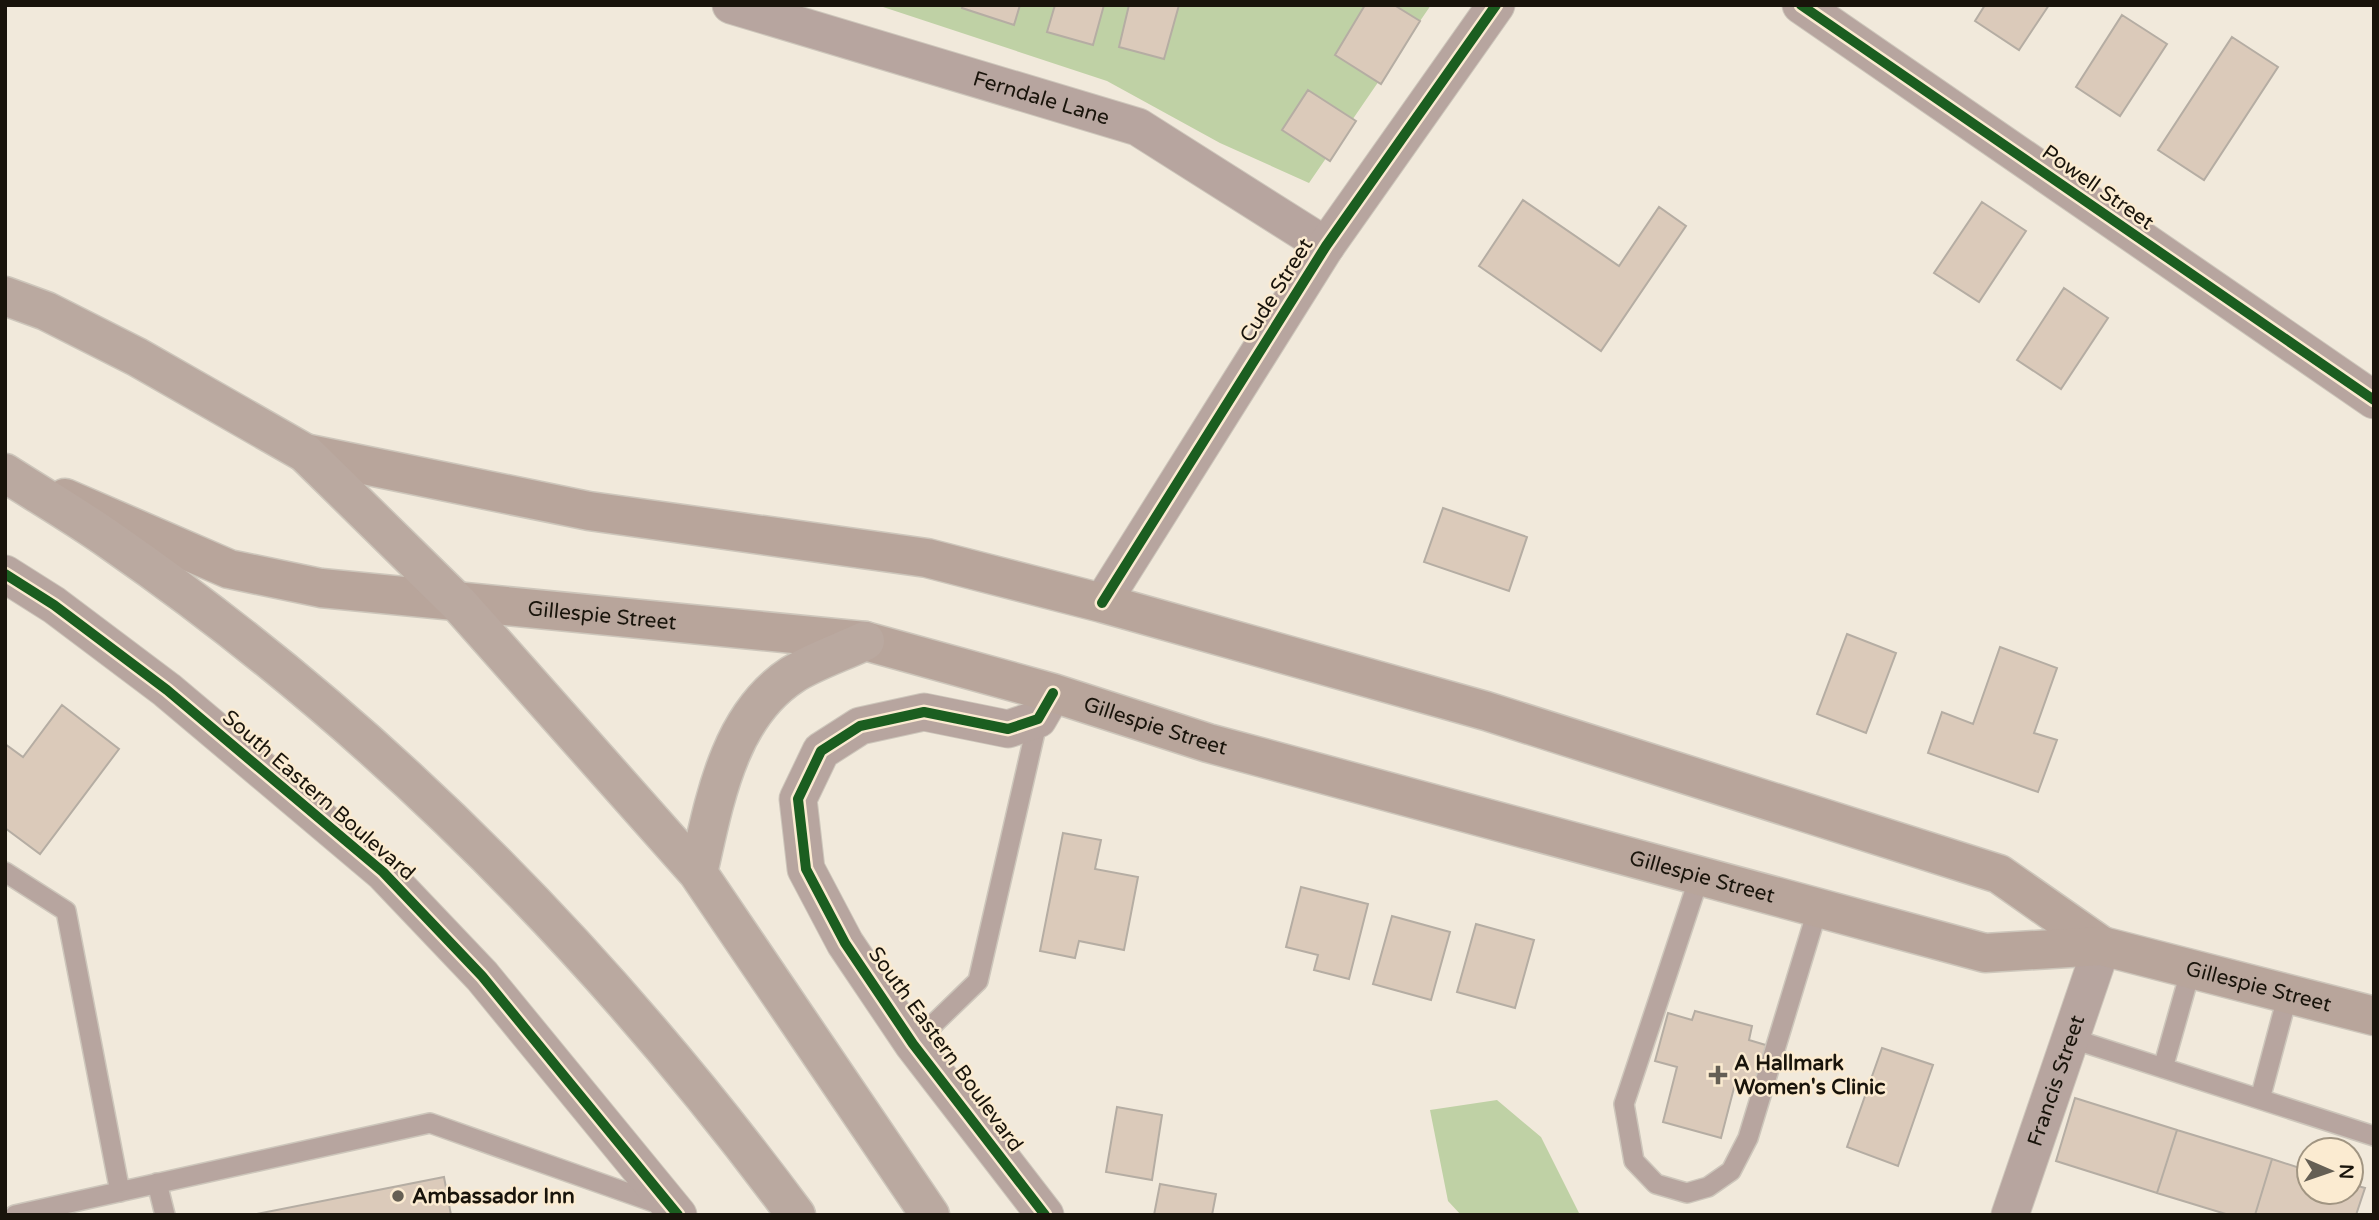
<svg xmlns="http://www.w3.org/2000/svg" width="2379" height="1220" viewBox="0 0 2379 1220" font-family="'Varela Round',sans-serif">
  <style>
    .forest { fill: #bfd1a5 }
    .building { fill: #dbcaba; stroke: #b5ada3; stroke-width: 2 }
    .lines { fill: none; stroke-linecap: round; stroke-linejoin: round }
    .lane-casing { stroke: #cdc6bb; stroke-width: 22 }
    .street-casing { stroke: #cdc6bb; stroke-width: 39 }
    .primary-casing { stroke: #cdc6bb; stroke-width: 41 }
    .highway-casing { stroke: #cdc6bb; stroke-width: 41 }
    .lane { stroke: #b7a59f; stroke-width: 19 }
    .street { stroke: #b7a59f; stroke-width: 37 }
    .primary { stroke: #b8a59b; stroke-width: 38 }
    .highway { stroke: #baa9a0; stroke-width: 38 }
    .cycleway-casing { stroke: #fbebd1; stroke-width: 15 }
    .cycleway { stroke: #1b5e20; stroke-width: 10 }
    .poi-dot { fill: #655f54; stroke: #fbebd1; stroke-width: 2.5 }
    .labels { text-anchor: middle; stroke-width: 5; stroke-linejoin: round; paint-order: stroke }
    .street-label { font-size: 21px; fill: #19140b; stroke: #fbebd1 }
    .poi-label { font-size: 21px; font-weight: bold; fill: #19140b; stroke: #fbebd1; text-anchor: start }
  </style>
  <rect width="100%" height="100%" fill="#f1e9db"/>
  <path class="forest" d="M877,5h554l-122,178 -89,-40 -113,-62z
    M1497,1100l44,37 39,78h-119l-13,-14 -18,-91z"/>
  <path class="building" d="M963,5h57l-6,20 -52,-17z
    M1055,5h49l-11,40 -46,-13z
    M1129,5h50l-15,54 -45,-12z
    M1365,5h29l26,16 -39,63 -46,-29z
    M1985,5h64l-30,45 -44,-29z
    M2122,15l45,29 -47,72 -44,-29z
    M2232,37l46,30 -74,113 -46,-30z
    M1308,90l48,31 -26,40 -48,-31z
    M1523,200l96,66 40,-59 27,19 -85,125 -122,-85z
    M1982,202l44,29 -47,71 -45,-29z
    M2064,288l44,30 -47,71 -44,-29z
    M1443,508l84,29 -18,54 -85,-29z
    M1847,634l49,19 -30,80 -49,-19z
    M2000,647l57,21 -23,65 23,7 -19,52 -110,-39 14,-41 31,12z
    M62,705l57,44 -79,105 -35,-26v-84l18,13z
    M1063,833l38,7 -6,29 43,8 -14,73 -45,-9 -4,17 -35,-7z
    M1301,887l67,17 -19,75 -35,-9 4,-15 -32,-8z
    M1392,916l58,16 -19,68 -58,-16z
    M1476,924l58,16 -19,68 -58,-16z
    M1695,1011l57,15 -3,14 20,6 -12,44 -22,-6 -14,54 -58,-16 14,-55 -22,-6 13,-48 24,7z
    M1882,1048l51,17 -35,101 -51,-19z
    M2075,1098l102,32 -20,63 -101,-32z
    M1117,1107l45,8 -10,65 -46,-8z
    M2177,1130l95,29 -17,56h-26l-72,-22z
    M2272,1159l37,12v21h42v-8l14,4 -9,27h-101z
    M444,1177l7,38h-199z
    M1160,1184l56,10 -4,21h-58z"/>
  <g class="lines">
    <defs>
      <path id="lane" d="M5,872l61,39 54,281
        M1700,875l-76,229 10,57 22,23 31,9 21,-6 23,-16 17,-33 70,-230
        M2070,1038l304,98
        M913,1044l65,-63 60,-262
        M2163,1068l28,-99
        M2260,1099l28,-105
        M157,1183l8,32
        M15,1215l415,-92 232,82"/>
      <g id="street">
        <path id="s1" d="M731,5l407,122 188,119"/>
        <path d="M1801,5l573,395"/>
        <path d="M5,574l49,31 113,85 216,182 99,104 196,239"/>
        <path d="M1102,603l224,-357 170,-241"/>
        <path d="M1045,1215l-132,-171 -68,-101 -39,-74 -8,-70 23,-48 39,-25 64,-14 84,17 30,-10 15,-26"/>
        <path id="s2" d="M2010,1215l92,-269"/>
      </g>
      <g id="primary">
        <path d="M305,453l284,58 338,47 175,45 384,108 513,163 103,72"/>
        <path id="s3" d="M65,498l164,71 92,19 544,53 188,52 155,50 777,210 117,-7 272,70"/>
      </g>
      <path id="highway" d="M5,296l41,15 91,46 168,96 154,151 239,269 232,342
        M5,473c36,23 72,44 106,68 266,184 493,415 685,674
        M698,873c16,-70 30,-156 94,-198 22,-14 50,-23 73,-34"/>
    </defs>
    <use href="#lane" class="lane-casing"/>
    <use href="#street" class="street-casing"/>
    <use href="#primary" class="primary-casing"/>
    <use href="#highway" class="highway-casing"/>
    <use href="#lane" class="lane"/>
    <use href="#street" class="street"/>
    <use href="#primary" class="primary"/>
    <use href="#highway" class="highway"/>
    <defs>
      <path id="cycleway" d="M1801,5l573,395
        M5,574l49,31 113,85 216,182 99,104 196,239
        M1102,603l224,-357 170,-241
        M1045,1215l-132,-171 -68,-101 -39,-74 -8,-70 23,-48 39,-25 64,-14 84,17 30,-10 15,-26"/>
    </defs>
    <use href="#cycleway" class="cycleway-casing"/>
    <use href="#cycleway" class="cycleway"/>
  </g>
  <g class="poi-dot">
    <path d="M1714.5 1064.5h7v7h7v7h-7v7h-7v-7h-7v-7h7z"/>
    <circle cx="398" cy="1196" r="7"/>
  </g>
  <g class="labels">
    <g class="street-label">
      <text dy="7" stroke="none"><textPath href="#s1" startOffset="324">Ferndale Lane</textPath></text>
      <text transform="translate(2098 187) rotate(35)" y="7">Powell Street</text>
      <text transform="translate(1276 290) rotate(-58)" y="7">Cude Street</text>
      <text dy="7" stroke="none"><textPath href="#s3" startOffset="555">Gillespie Street</textPath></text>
      <text dy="7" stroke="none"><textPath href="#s3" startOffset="1122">Gillespie Street</textPath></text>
      <text transform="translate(319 795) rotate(41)" y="7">South Eastern Boulevard</text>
      <text dy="7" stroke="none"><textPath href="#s3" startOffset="1689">Gillespie Street</textPath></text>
      <text dy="7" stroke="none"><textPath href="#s3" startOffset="2261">Gillespie Street</textPath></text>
      <text transform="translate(946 1049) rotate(54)" y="7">South Eastern Boulevard</text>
      <text dy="7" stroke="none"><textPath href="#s2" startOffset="142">Francis Street</textPath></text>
    </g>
    <g class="poi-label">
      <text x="1734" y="1070">A Hallmark<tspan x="1734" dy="24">Women's Clinic</tspan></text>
      <text x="412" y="1203">Ambassador Inn</text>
    </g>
  </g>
  <rect width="2379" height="1220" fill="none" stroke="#19140b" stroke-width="14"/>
  <g transform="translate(2330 1171) rotate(92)"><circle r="33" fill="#fbebd1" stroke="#a19582" stroke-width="2"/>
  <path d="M0-5L12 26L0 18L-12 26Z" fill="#655f54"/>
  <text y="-10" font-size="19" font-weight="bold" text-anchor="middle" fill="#19140b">N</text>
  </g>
</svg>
